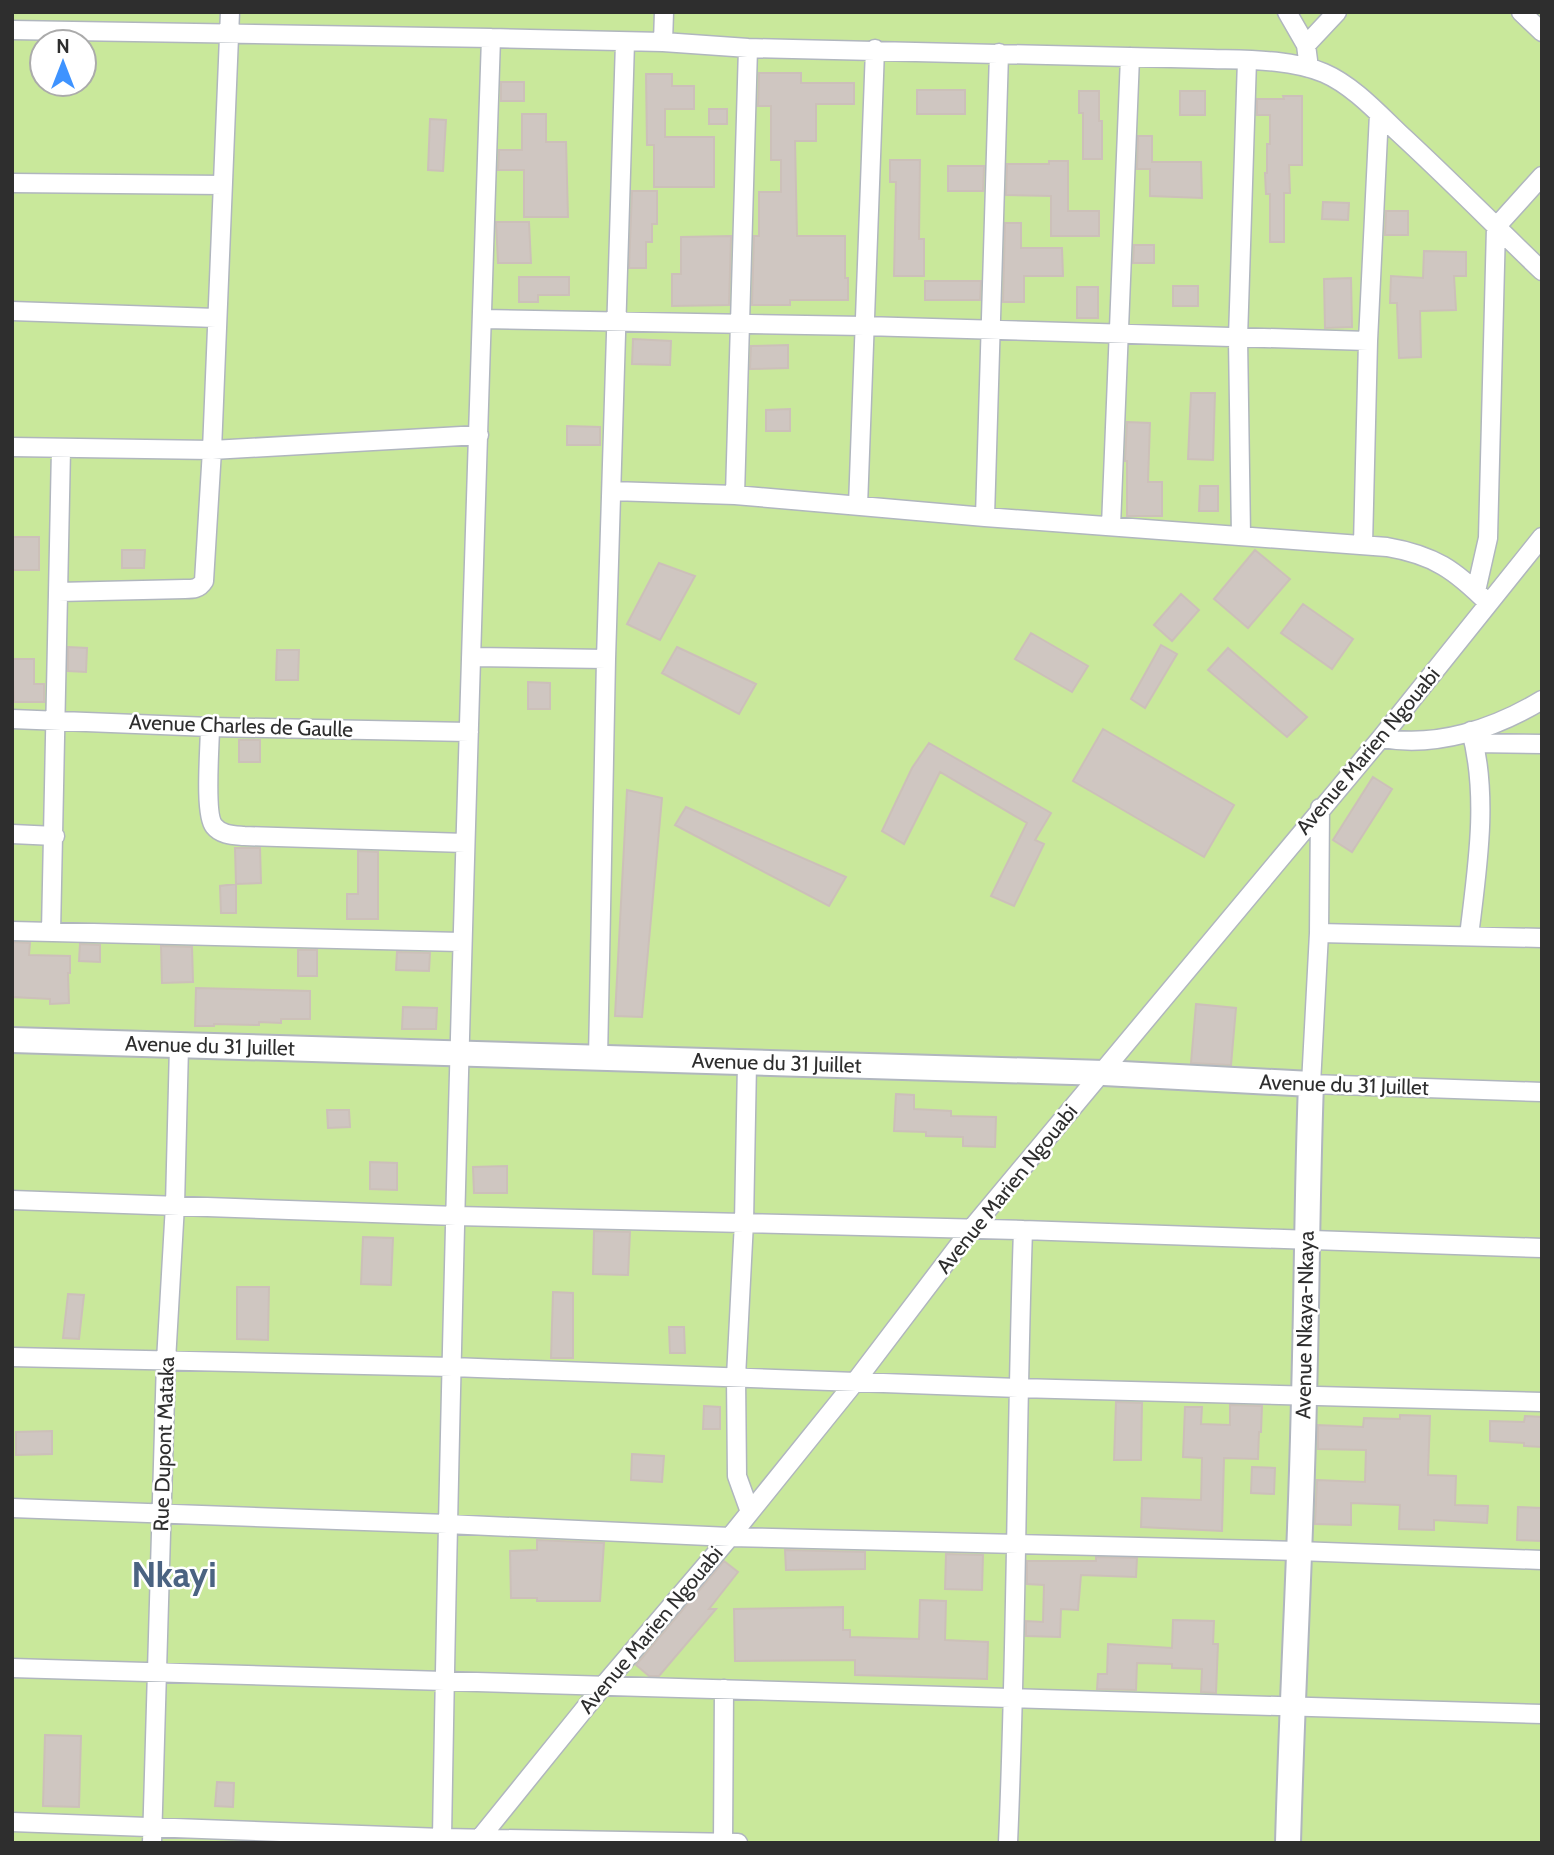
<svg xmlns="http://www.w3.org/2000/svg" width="1554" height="1855" viewBox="0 0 1554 1855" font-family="Cabin,sans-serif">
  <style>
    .green { fill: #c9e89b; fill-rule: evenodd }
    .building { fill: #cfc6c1; stroke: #ccc0b9; stroke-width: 2 }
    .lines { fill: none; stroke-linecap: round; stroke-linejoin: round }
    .street-casing { stroke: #b0b6be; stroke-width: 21 }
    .secondary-casing { stroke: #b0b6be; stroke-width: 28 }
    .street { stroke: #fff; stroke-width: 18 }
    .secondary { stroke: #fff; stroke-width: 24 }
    .labels { text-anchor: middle; stroke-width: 5; stroke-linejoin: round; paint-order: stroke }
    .street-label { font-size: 21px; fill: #2e2e2e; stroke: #fff }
    .town-label { font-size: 35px; font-weight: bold; fill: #4b6382; stroke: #fff }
  </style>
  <rect width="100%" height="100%" fill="#f0e5e0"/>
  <path class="green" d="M12,12h1530v1831h-1530zM42,42h42v42h-42z"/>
  <path class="building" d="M759,73h42v10h53v21h-38v37h-21l2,95h48v42h3v22h-58v5h-38l2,-69h5v-44h22v-32h-10v-54h-13z
    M646,74h26v12h22v23h-29v28h49v50h-60v-42h-7z
    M501,82h23v19h-23z
    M917,90h48v24h-48z
    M1079,91h20v30h3v38h-19v-46h-4z
    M1180,91h25v24h-25z
    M1283,96h19v69h-13l1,28h-6v49h-14v-48h-4l-1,-21h2v-29h3v-29h-13v-16h27z
    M709,109h18v15h-18z
    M522,114h24v28h20l2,75h-44v-47h-26l1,-20h23z
    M430,119l16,1 -3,51 -15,-1z
    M1138,136h14v26h49l1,36 -52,-2v-27h-13z
    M890,160h30l-1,79h5v37h-30l2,-94h-6z
    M1049,161h19v50h31v25h-48v-40l-45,-1 1,-31h42z
    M948,166h36l-1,25h-35z
    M632,191h25v33h-5v18h-6v26h-17z
    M1323,202l26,1 -1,17 -26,-1z
    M1386,211h22v24h-23z
    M496,222h33l2,41h-33z
    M1005,223h16v25h41l1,28h-39v26h-21z
    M731,236l-2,69 -57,1v-32h9v-37z
    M1134,245h20v18h-21z
    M1424,251l42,1v24h-12l2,34 -36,1 1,46 -22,1 -2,-55h-7l1,-27 32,2z
    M519,277h50v18h-31v7h-19z
    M1351,278l1,49 -27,1 -1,-49z
    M925,281h56l-1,19h-55z
    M1173,286h25v20h-25z
    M1077,287h21v31h-21z
    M633,339l38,2 -1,24 -38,-1z
    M788,345v23l-38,1 1,-23z
    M1191,393h24l-2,67 -25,-1z
    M790,409v22h-24v-21z
    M1127,422l23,1 -2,59h14v34h-35v-55h-2z
    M567,426l33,1v18h-33z
    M1200,486h18v25h-19z
    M13,537h26v33h-27z
    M122,550h23l-1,18h-22z
    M1255,550l35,29 -42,49 -34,-29z
    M659,563l36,13 -35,64 -33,-16z
    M1181,594l18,16 -27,31 -18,-16z
    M1303,604l50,35 -21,30 -51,-36z
    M1031,633l57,33 -16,26 -57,-33z
    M1161,645l16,9 -32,54 -14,-9z
    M68,647l19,1 -1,24 -18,-1z
    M677,647l79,37 -17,30 -77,-41z
    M1228,648l79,69 -20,20 -79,-67z
    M277,650h22l-1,30h-22z
    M12,659h22v25h10v18h-30z
    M528,682l22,1v26h-22z
    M1103,729l131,76 -30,52 -131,-76z
    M239,740h21v22h-21z
    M929,743l122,70 -16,27 9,4 -30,62 -23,-10 36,-73 -87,-51 -36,72 -22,-13 30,-63z
    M1373,777l19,12 -40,63 -19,-12z
    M627,790l35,8 -20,219 -27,-1z
    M686,807l160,70 -17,29 -154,-81z
    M235,848h25l1,35 -25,1z
    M358,851l20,1v67h-31v-25h11z
    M236,884v29h-15l-1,-27z
    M13,942l17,1 -1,12 41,1v17h-2l1,30 -19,1v-5l-38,-2z
    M80,944l20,1v17l-21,-1z
    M161,946l31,1 1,35 -31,1z
    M298,950h19v26h-19z
    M397,952l33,1 -1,18 -33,-1z
    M196,988l114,3v28h-29v4l-22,-1v3l-45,-1v2h-19z
    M1196,1004l40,4 -5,57 -40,-2z
    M403,1007l34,1 -1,21h-34z
    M896,1094l18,1v14l37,2v5l45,1 -1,30 -32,-1v-9l-37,-1v-4l-32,-1z
    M327,1110h22l1,17 -22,1z
    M370,1162l27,1v27l-27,-1z
    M507,1166v27h-33l-1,-26z
    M594,1231l36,1 -2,43 -35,-1z
    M363,1237l30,1 -2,47 -30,-1z
    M237,1287h32l-1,53 -31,-1z
    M553,1292l20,1v65h-22z
    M68,1294l16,1 -5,44 -16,-1z
    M669,1327h15l1,26h-15z
    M1116,1402l26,1 -1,57h-27z
    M1230,1405l32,1 -1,26h-2l-1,27 -34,-1 -2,73 -81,-4 1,-29 59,2 1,-42 -19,-1 2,-50h17l-1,17 29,1z
    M704,1406l16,1v22h-17z
    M1400,1415l30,1 -2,59 28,1 -1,29 33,1 -1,17 -53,-3v10l-35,-1 1,-24 -49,-2v22l-36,-1 2,-44 48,2 1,-32 -48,-1v-24l45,2 1,-9 36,1z
    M1525,1416l17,1v30l-18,-1v-3l-34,-2v-20l34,1z
    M52,1431v23l-36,1v-23z
    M632,1454l32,2 -2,26 -31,-2z
    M1252,1467l23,1 -1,26 -23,-1z
    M1518,1507l24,1 -1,33 -24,-1z
    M537,1540l67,3 -4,58h-63v-3h-26l-1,-47 27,-1z
    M785,1550l80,2v17l-79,1z
    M946,1554l37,1 -1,35 -37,-1z
    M1096,1557l41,1 -1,19 -55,-2 -3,35 -17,-1 -1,28 -34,-1v-15l17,1 1,-37 -17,-1v-23h69z
    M724,1561l14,11 -29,37h7l-57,67h-10l-13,-11z
    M920,1600l26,1 -1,39 43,2 -1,37 -132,-4v-15l-120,1 -1,-52 109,-2v23h7v7l69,2z
    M1173,1620l41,1 -1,23h5l-2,49 -15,-1 1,-23 -30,-1v-4l-35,-1 -1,27 -39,-1 1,-15h9l1,-30 64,4z
    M45,1735l36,1 -2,71 -36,-1z
    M217,1782l17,1 -1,24 -18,-1z"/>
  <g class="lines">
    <defs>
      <path id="street" d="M1287,12l19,33 3,23
        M1521,12l21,20
        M12,30l479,8 172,4 85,6 464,11c36,1 78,0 112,14 28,12 53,39 75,60 49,45 95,92 143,138
        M663,42l1,-30
        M1306,45l31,-33
        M12,183l211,2
        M12,311l204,7
        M482,319l382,7 504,15
        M12,447l200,3 267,-15
        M612,491l123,4 250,22 402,30c47,8 68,23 101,56
        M735,495l13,-447
        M858,506l17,-457
        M985,517l14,-464
        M1111,526l19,-469
        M1241,536l-3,-198 9,-278
        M1363,545l5,-204 11,-227
        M1476,591l12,-53 8,-311 46,-51
        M58,592l127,-3c8,0 14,0 19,-8l8,-131 18,-438
        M471,657l135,2
        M12,719l198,8 259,5
        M210,727c0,18 -6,87 4,99 7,9 19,9 30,10l221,7
        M1381,738c55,10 113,-9 161,-38
        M1474,743l68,1
        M1320,808l-1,125 -8,151 231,8
        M12,834l43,2
        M12,931l449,11
        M51,932l10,-483
        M1319,933l223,5
        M1469,936c8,-67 20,-139 2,-205
        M598,1059l8,-400 19,-617
        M747,1063l-3,159 -8,155 1,99 13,36
        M12,1200l444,16 567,14 519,18
        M12,1357l440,10 566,21 524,14
        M12,1508l435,16 283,13 568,14 244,9
        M12,1668l1530,46
        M12,1822l430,16 296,5
        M442,1838c10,-600 29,-1200 49,-1800
        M152,1843l14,-482 9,-156 4,-159
        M476,1843l127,-157 127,-149 125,-155 117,-154 409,-490 161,-201
        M723,1843l1,-154
        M1008,1843c9,-204 8,-409 15,-613"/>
      <g id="secondary">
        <path id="s1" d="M12,1040l1092,33 207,11c-4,105 -4,209 -7,313 -3,149 -12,297 -16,446"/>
      </g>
    </defs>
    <use href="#street" class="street-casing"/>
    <use href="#secondary" class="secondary-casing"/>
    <use href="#street" class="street"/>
    <use href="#secondary" class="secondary"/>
  </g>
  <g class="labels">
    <g class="street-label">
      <text transform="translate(241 726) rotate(2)" y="7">Avenue Charles de Gaulle</text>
      <text transform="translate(1368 751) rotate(-50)" y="7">Avenue Marien Ngouabi</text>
      <text dy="7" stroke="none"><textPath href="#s1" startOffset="198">Avenue du 31 Juillet</textPath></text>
      <text dy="7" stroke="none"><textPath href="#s1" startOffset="765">Avenue du 31 Juillet</textPath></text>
      <text transform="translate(1344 1085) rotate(2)" y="7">Avenue du 31 Juillet</text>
      <text transform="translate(1007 1189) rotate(-51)" y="7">Avenue Marien Ngouabi</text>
      <text transform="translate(1305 1325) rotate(-89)" y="7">Avenue Nkaya-Nkaya</text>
      <text transform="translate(164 1444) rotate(-88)" y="7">Rue Dupont Mataka</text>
      <text transform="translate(651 1630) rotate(-50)" y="7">Avenue Marien Ngouabi</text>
    </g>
    <g class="town-label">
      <text x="174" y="1587">Nkayi</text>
    </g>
  </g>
  <rect width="1554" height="1855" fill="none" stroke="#2e2e2e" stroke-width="28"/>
  <g transform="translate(63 63)"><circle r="33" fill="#ffffff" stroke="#ababab" stroke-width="2"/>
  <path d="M0-5L12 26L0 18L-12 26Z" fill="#3e93ff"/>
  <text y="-10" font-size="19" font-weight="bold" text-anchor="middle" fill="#2e2e2e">N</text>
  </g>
</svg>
